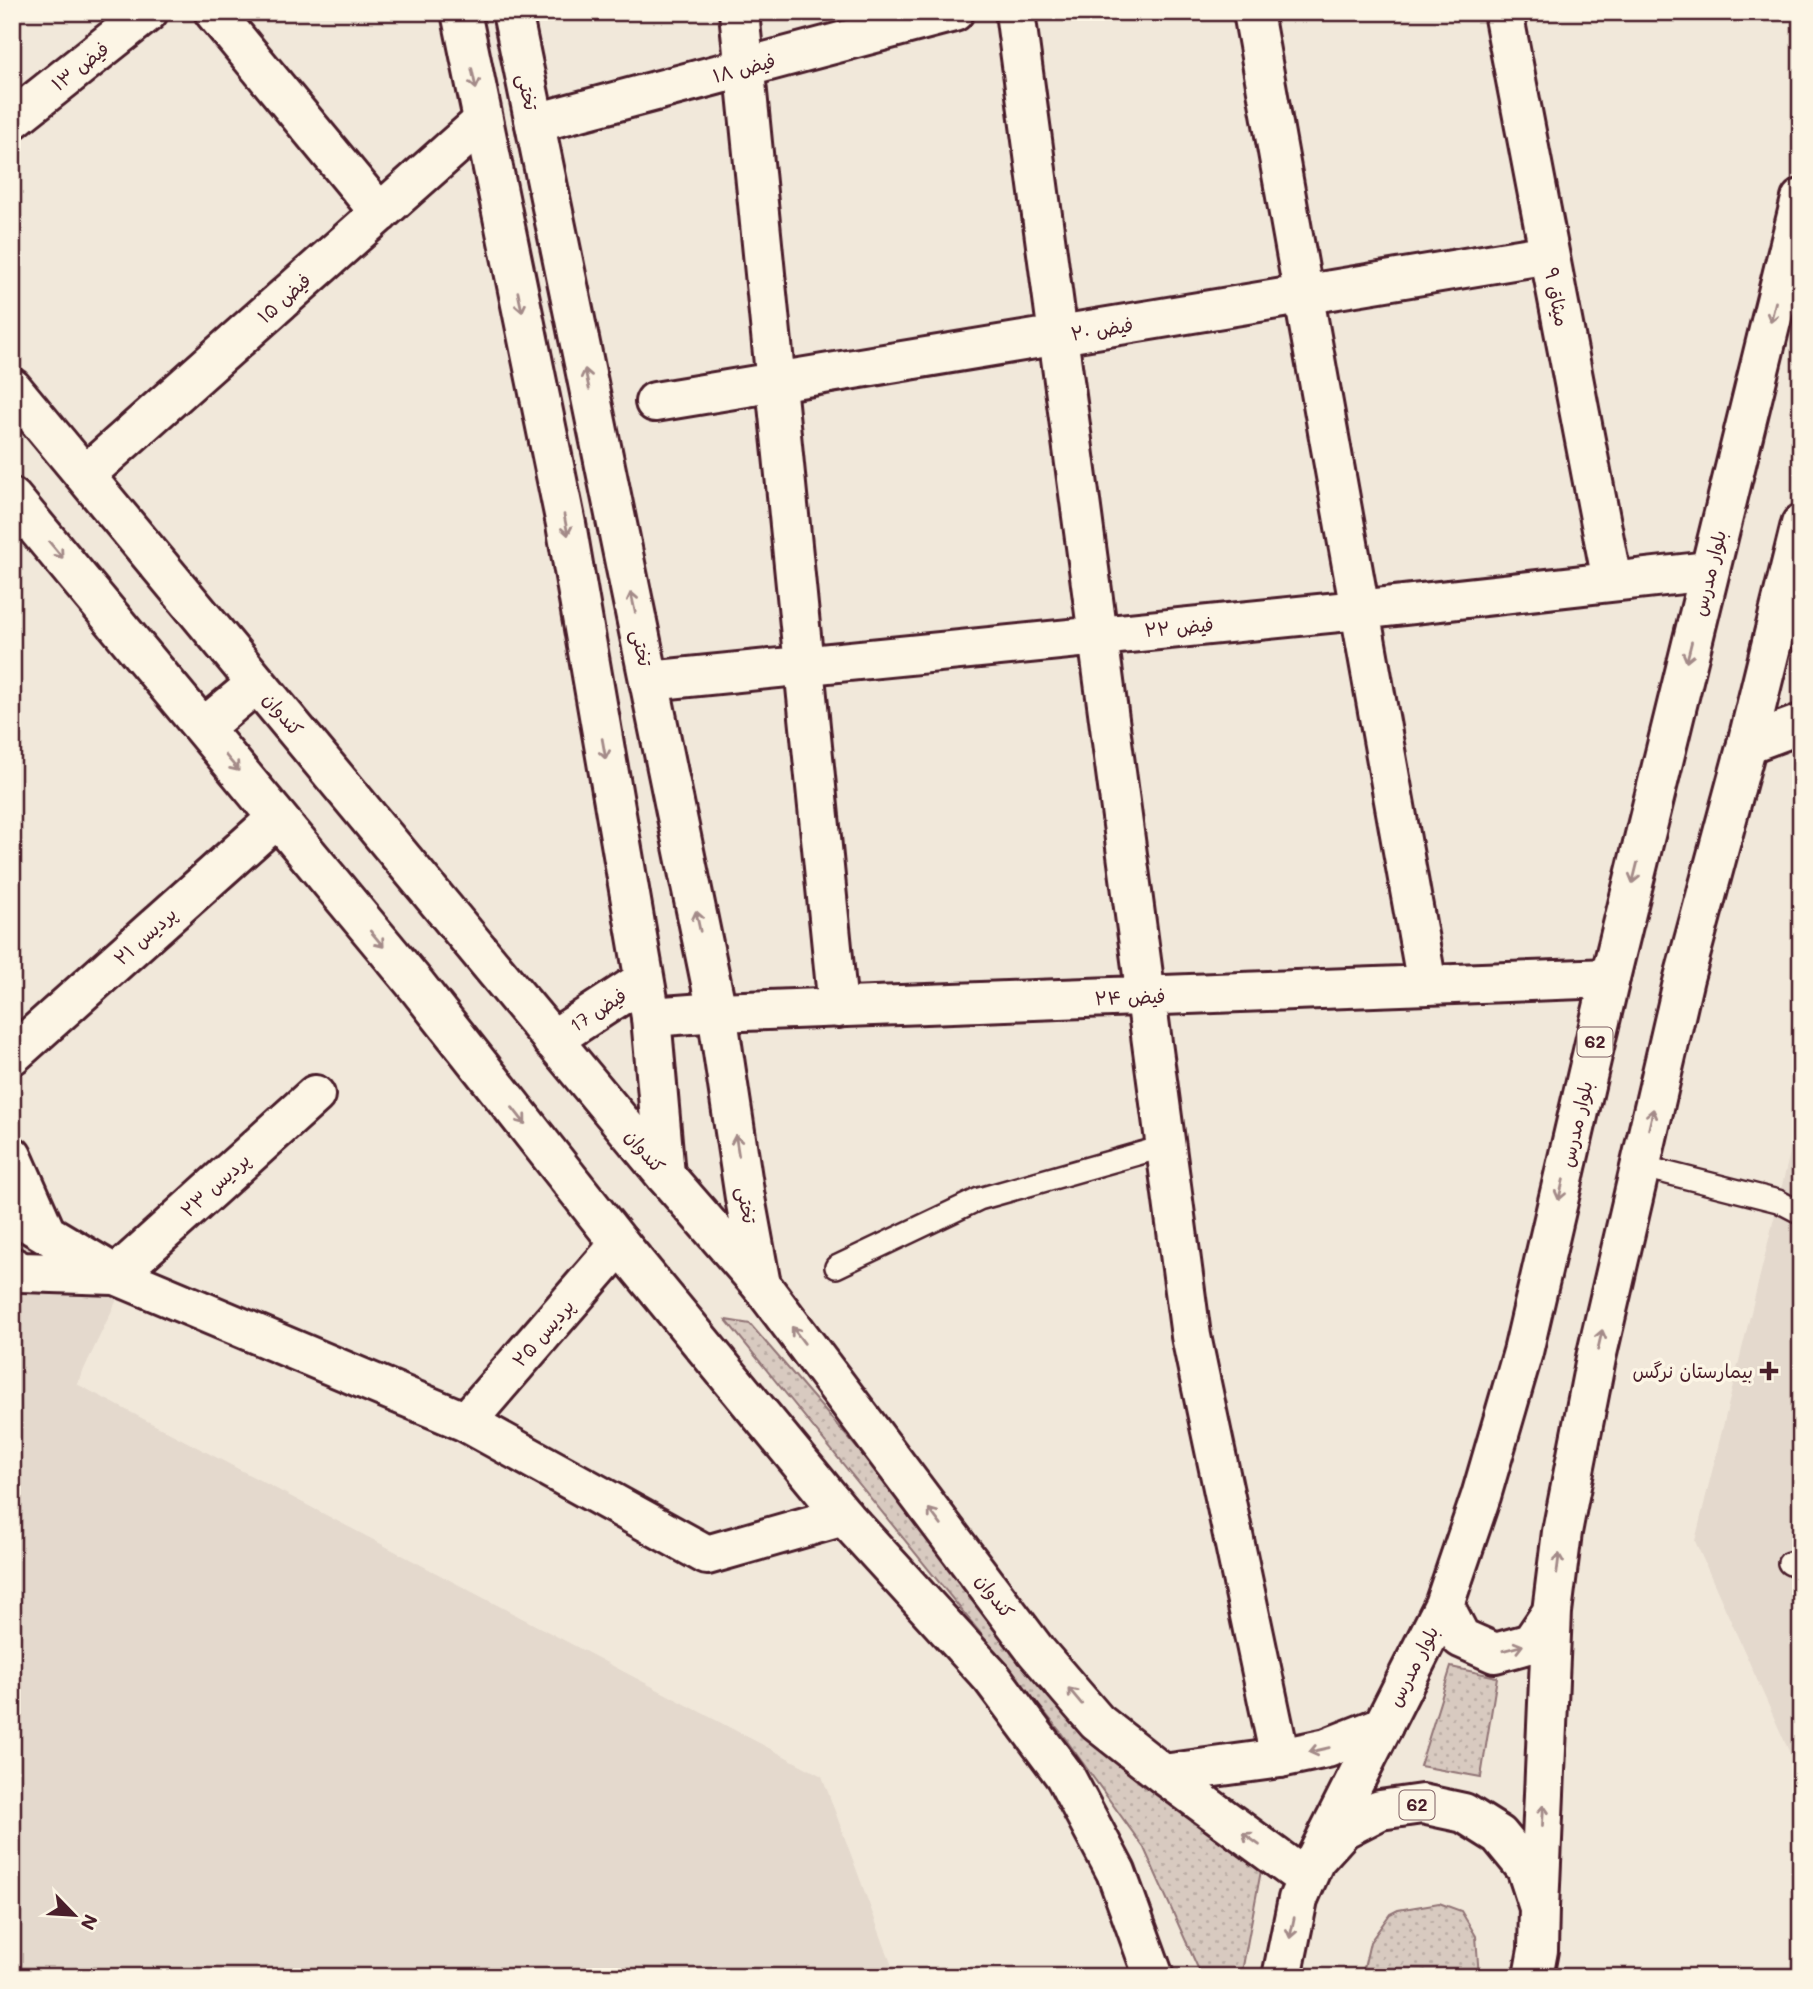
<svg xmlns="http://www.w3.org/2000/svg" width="1813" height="1989" viewBox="0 0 1813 1989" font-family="Mali,'Playpen Sans Arabic',sans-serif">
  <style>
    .built { fill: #e4d9cd }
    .grass { fill: url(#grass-dots); stroke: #917476; stroke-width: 2 }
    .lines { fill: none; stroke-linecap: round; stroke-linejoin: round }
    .service-casing { stroke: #4a1f2b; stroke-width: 26 }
    .minor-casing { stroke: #4a1f2b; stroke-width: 44 }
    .tertiary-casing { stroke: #4a1f2b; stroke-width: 44 }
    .secondary-casing { stroke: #4a1f2b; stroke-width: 44 }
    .trunk-casing { stroke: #4a1f2b; stroke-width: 44 }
    .service { stroke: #fcf5e5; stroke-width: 21 }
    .minor { stroke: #fcf5e5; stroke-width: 38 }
    .tertiary { stroke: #fcf5e5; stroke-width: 38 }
    .secondary { stroke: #fcf5e5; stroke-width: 38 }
    .trunk { stroke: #fcf5e5; stroke-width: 38 }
    .oneway { stroke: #a38a88 }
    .poi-dot { fill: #4a1f2b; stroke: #fcf5e5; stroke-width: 2.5 }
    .labels { text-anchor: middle; stroke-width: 7; stroke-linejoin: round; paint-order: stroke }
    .shield { fill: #fcf5e5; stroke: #7f5f63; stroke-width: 2 }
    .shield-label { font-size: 18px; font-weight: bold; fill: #4a1f2b }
    .street-label { font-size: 19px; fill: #4a1f2b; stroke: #fcf5e5 }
    .poi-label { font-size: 19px; fill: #4a1f2b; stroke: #fcf5e5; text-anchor: end }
  </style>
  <defs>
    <pattern id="grass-dots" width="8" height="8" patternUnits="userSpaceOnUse" patternTransform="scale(1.75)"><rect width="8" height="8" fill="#d8cac0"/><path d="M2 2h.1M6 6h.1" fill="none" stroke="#bbada5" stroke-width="1.8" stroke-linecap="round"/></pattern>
  </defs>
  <rect width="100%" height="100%" fill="#f1e8da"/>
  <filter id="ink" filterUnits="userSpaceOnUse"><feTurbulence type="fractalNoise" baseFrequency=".0143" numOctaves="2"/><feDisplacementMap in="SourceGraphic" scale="14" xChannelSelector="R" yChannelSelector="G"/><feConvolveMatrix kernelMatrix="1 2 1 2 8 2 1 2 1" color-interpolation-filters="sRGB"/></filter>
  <g filter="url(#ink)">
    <path class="built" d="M1801,1108v670l-106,-237z
      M12,1205l119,65 -54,114 745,392 74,201h-884z"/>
    <path class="grass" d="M726,1320l24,4 388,450 128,70 -25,133h-39l-58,-129 -85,-118z
      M1451,1667l46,10 -16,100 -61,-11z
      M1439,1903l22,8 15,25 3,41h-117l8,-35 20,-28 8,-4z"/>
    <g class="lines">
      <defs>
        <path id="service" d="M1640,1166l138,35 23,12
          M836,1267l143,-68 187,-53
          M1789,1563l12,6"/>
        <path id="minor" d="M214,12l166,201
          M739,12l99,996
          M1015,12l176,1324 89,422
          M1253,12l174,973
          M1503,12l109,569
          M12,120l136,-108
          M535,123l419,-111
          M655,402l894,-148
          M85,475l398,-354
          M649,681l710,-71 350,-39
          M651,1017l66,-5 893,-34
          M552,1040l92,-60
          M12,1055l265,-237
          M12,1156l34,77
          M12,1213l104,62 350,147 241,133 137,-39
          M12,1267l10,5 92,3
          M116,1275l199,-180
          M466,1422l154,-178"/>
        <path id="tertiary" d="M461,12l105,512 85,493 14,158
          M512,12l205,1000 28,186 16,87
          M1747,744l54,-20"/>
        <path id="secondary" d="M12,388l653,787 96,110 275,366 61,71 66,52 143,105
          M12,498l405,488 203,258 224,272 148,162 73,98 51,96 38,105
          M203,728l54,-45
          M1163,1774l117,-16 47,-10 56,-22"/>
        <path id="trunk" d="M1444,1605l17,33 34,15 36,-10 21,-31
          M1315,1860l129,-255 37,-109 42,-144 87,-374 191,-779
          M1539,1908l13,-296 10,-80 34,-174 88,-380 63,-234 54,-220
          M1282,1977l16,-78 17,-39 28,-31 37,-19 42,-6 42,9 35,22 27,33 13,40 -1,42 -5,27"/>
      </defs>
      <use href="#service" class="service-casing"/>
      <use href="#minor" class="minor-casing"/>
      <use href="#tertiary" class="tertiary-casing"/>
      <use href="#secondary" class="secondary-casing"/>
      <use href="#trunk" class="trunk-casing"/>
      <use href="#service" class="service"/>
      <use href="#minor" class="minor"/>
      <use href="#tertiary" class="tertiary"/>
      <use href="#secondary" class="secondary"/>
      <use href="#trunk" class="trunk"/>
    </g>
    <defs><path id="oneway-shaft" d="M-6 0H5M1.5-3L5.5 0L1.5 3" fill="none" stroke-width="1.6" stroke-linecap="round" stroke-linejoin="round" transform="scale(1.75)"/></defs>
    <g class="oneway">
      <use href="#oneway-shaft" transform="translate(474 79) rotate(78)"/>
      <use href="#oneway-shaft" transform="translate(520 302) rotate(78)"/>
      <use href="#oneway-shaft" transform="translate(1773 312) rotate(104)"/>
      <use href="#oneway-shaft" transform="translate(587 379) rotate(-102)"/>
      <use href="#oneway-shaft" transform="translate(566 525) rotate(79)"/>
      <use href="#oneway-shaft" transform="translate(56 550) rotate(50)"/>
      <use href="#oneway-shaft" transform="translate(633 602) rotate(-102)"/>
      <use href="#oneway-shaft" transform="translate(1689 652) rotate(104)"/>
      <use href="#oneway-shaft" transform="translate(604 749) rotate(80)"/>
      <use href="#oneway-shaft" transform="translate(232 763) rotate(50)"/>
      <use href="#oneway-shaft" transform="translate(1635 873) rotate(104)"/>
      <use href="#oneway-shaft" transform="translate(698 921) rotate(-102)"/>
      <use href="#oneway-shaft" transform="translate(377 939) rotate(50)"/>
      <use href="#oneway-shaft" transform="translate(519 1116) rotate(52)"/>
      <use href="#oneway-shaft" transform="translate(1651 1119) rotate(-77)"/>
      <use href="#oneway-shaft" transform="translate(737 1145) rotate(-99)"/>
      <use href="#oneway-shaft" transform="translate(1561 1190) rotate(103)"/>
      <use href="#oneway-shaft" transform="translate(798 1335) rotate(-127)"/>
      <use href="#oneway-shaft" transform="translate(1600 1340) rotate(-77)"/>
      <use href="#oneway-shaft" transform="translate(935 1517) rotate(-127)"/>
      <use href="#oneway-shaft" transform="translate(1558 1564) rotate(-83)"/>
      <use href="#oneway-shaft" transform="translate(1513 1648) rotate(-15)"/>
      <use href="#oneway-shaft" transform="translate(1075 1696) rotate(-130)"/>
      <use href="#oneway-shaft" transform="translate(1319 1750) rotate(167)"/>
      <use href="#oneway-shaft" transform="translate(1543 1815) rotate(-87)"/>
      <use href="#oneway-shaft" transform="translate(1251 1839) rotate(-144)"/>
      <use href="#oneway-shaft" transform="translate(1292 1928) rotate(102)"/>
    </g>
  </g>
  <path class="poi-dot" d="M1765.5 1360.5h7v7h7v7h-7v7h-7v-7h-7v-7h7z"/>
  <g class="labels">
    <g class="shield">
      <rect x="1577.5" y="1027.5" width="35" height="29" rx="5"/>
      <rect x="1399.5" y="1790.5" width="35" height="29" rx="5"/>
    </g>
    <g class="shield-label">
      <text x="1595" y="1048">62</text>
      <text x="1417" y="1811">62</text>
    </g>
    <g class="street-label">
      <text transform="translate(80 66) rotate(-38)" y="7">فیض ۱۳</text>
      <text transform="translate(744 68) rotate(-15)" y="7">فیض ۱۸</text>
      <text transform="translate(528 92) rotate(78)" y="7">تختی</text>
      <text transform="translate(1557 297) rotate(79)" y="7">میثاق ۹</text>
      <text transform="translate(284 298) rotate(-42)" y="7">فیض ۱۵</text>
      <text transform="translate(1102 329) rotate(-9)" y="7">فیض ۲۰</text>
      <text transform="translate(1709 573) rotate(-76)" y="7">بلوار مدرس</text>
      <text transform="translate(1179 627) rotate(-5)" y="7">فیض ۲۲</text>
      <text transform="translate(642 648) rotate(78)" y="7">تختی</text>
      <text transform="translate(283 714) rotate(50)" y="7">کندوان</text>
      <text transform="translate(145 936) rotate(-42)" y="7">پردیس ۲۱</text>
      <text transform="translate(1130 997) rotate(-2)" y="7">فیض ۲۴</text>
      <text transform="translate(598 1010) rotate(-33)" y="7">فیض 17</text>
      <text transform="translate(1576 1124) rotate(-77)" y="7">بلوار مدرس</text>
      <text transform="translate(645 1151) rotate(50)" y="7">کندوان</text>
      <text transform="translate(215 1185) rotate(-42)" y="7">پردیس ۲۳</text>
      <text transform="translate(747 1205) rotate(80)" y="7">تختی</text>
      <text transform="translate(543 1333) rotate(-49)" y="7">پردیس ۲۵</text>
      <text transform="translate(995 1596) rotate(53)" y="7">کندوان</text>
      <text transform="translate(1413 1666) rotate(-63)" y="7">بلوار مدرس</text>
    </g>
    <g class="poi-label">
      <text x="1753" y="1378">بیمارستان نرگس</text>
    </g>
  </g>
  <rect width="1813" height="1989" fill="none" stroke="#fcf5e5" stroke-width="42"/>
  <rect x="21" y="21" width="1771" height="1947" fill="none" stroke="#4a1f2b" stroke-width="2.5" filter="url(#ink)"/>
  <g transform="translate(74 1915) rotate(115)" stroke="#fcf5e5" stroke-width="5" paint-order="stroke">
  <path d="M0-5L12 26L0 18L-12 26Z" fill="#4a1f2b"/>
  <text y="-10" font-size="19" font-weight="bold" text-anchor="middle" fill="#4a1f2b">N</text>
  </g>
</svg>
